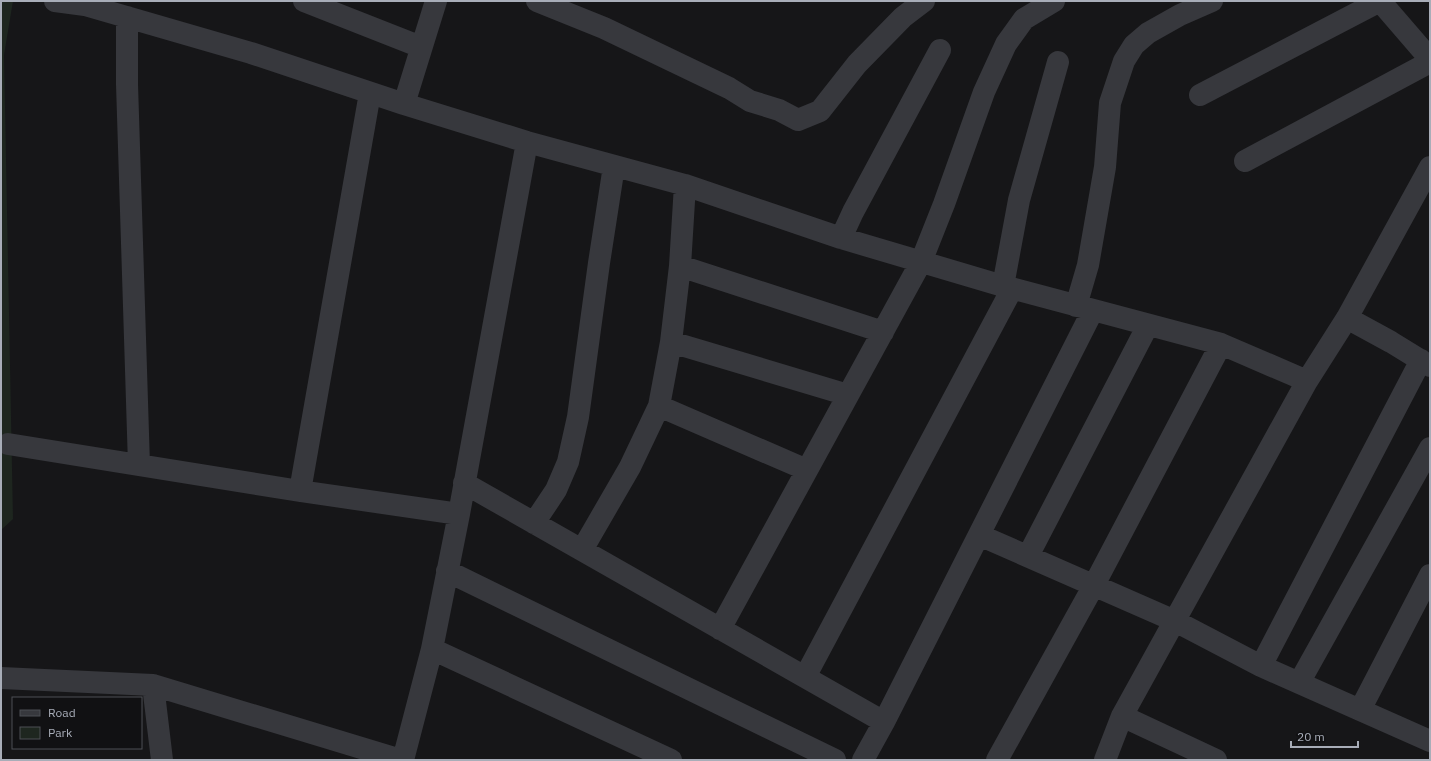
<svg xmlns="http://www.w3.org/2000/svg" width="1431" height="761" viewBox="0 0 1431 761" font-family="'IBM Plex Sans',sans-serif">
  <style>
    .green { fill: #1e261f }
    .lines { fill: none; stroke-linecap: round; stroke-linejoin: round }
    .minor { stroke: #37383d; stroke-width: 22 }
  </style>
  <rect width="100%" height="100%" fill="#161618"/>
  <path class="green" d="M1,1h12l-9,54 9,464 -12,11z"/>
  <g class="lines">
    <path class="minor" d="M55,1l30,4 166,48 153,51 123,38 158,43 156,53 162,48 218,58 86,37
      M304,1l117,46
      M537,1l67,27 125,60 21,13 29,9 19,10 22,-9 37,-47 46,-47 21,-16
      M1380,1l50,58
      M127,17v67l12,381
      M1200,95l180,-94
      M404,104l32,-103
      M1245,161l185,-99
      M841,238l12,-26 87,-162
      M680,266l203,66
      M1003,286l16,-86 39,-138
      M1076,306l12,-41 17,-98 5,-64 14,-42 10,-16 14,-12 32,-18 32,-14
      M1347,318l44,24 39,24
      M671,342l177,53
      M659,406l148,64
      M8,444l292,47 159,23
      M464,483l420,239
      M300,491l70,-398
      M534,523l22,-33 12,-28 10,-45 21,-154 15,-97
      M979,535l196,86 86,45 169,75
      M582,550l48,-83 29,-61 12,-64 9,-76 5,-81
      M1028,556l120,-231
      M447,571l388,189
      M720,629l201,-367 23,-58 40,-112 22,-48 18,-25 30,-18
      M432,649l239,111
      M1261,666l160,-306
      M805,677l207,-388
      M1,678l152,7 248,75
      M1299,683l131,-235
      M153,685l9,75
      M1360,710l70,-135
      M1122,716l94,44
      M403,760l29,-111 27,-135 68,-372
      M863,760l21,-38 209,-412
      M997,760l97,-175 127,-241
      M1105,760l17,-44 185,-335 40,-63 83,-151"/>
  </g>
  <rect width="1431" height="761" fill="none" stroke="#a8adb8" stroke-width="4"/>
  <rect x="12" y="697" width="130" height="52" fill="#111113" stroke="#4d4f55"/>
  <rect x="20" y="710" width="20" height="6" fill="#37383d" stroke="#4d4f55"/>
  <text x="48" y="717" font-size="12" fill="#a8adb8">Road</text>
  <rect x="20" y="727" width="20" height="12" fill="#1e261f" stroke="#4d4f55"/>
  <text x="48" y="737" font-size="12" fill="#a8adb8">Park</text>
  <path d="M1291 741v6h67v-6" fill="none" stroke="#a8adb8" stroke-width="2"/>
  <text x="1297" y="741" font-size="12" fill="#a8adb8" stroke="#111113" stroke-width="3" paint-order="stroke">20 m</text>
</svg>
